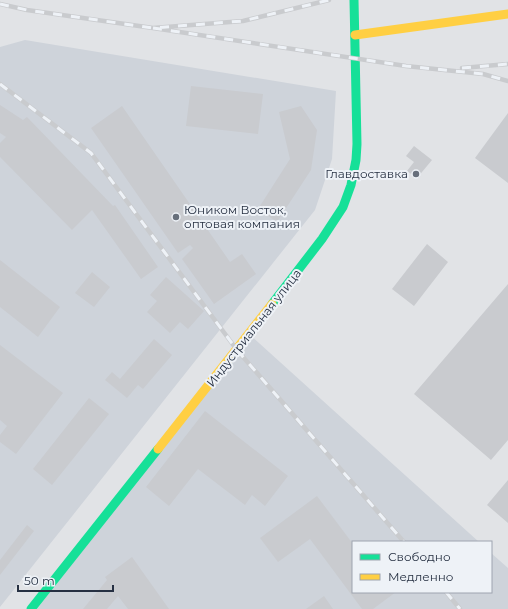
<svg xmlns="http://www.w3.org/2000/svg" width="508" height="609" viewBox="0 0 508 609" font-family="Montserrat,sans-serif">
  <style>
    .built { fill: #ced3da }
    .building { fill: #c9cbcf }
    .lines { fill: none; stroke-linecap: round; stroke-linejoin: round }
    .fast { stroke: #16e098; stroke-width: 9 }
    .slow { stroke: #ffcf43; stroke-width: 9 }
    .rail-casing { stroke: #c9cbce; stroke-width: 4.5 }
    .rail { stroke: #eef2f7; stroke-width: 3; stroke-dasharray: 9; stroke-linecap: butt }
    .poi-dot { fill: #676f7b; stroke: #eef2f7; stroke-width: 1.5 }
    .labels { text-anchor: middle; stroke-width: 4; stroke-linejoin: round; paint-order: stroke }
    .poi-label { font-size: 12px; fill: #263042; stroke: #eef2f7; text-anchor: end }
    .street-label { font-size: 12px; fill: #263042; stroke: #eef2f7 }
  </style>
  <rect width="100%" height="100%" fill="#e1e3e6"/>
  <path class="built" d="M25,40l311,51 -4,68 -17,51 -315,397v-560z
    M249,334l230,208h-126v50h138v-39l17,15v41h-471z"/>
  <path class="building" d="M191,86l72,8 -5,40 -72,-8z
    M0,105l23,15 4,-3 86,89 2,-1 43,62 -17,12 -49,-69 -20,20 -72,-73v-14l6,-6 -6,-4z
    M122,106l108,156 12,-8 14,20 -42,30 -32,-45 11,-11 -3,-3 -12,8 -87,-125z
    M301,106l16,24 -6,40 -34,52 -19,-13 32,-50 -11,-47z
    M508,113v70l-33,-25z
    M414,146l18,14 -15,18 -10,-7 7,-9 -8,-6z
    M427,244l21,18 -34,44 -22,-17z
    M0,260l60,47 -22,30 -38,-30z
    M92,272l18,15 -16,20 -19,-14z
    M166,277l38,34 -16,18 -8,-7 -10,11 -23,-21 10,-11 -7,-6z
    M508,284v156l-17,20 -77,-66z
    M154,339l18,16 -29,34 -5,-4 -11,13 -22,-18 7,-8 8,7z
    M0,345l63,48 -47,61 -16,-12v-7l7,-9 -7,-6z
    M89,398l20,16 -57,71 -19,-16z
    M205,411l83,65 -23,30 -13,-11 -7,10 -47,-36 -29,37 -23,-19z
    M508,480v43l-21,-18z
    M317,496l36,48v48h43l-23,17h-11l-52,-70 -32,23 -18,-24z
    M27,525l7,6 -34,44v-15z
    M132,557l37,52h-41l-10,-13 -11,13h-24l24,-29 -2,-3z
    M324,596l9,13h-27z"/>
  <g class="lines">
    <path class="fast" d="M272,304l50,-65 21,-32 8,-22 5,-25 1,-16 -3,-144
      M31,609l127,-160"/>
    <path class="slow" d="M355,35l153,-21
      M158,449l114,-145"/>
    <defs>
      <path id="rail" d="M0,4l27,6 126,18 90,-7 86,-21
        M153,28l253,38 77,8 25,7
        M462,68l46,-4
        M0,84l91,69 146,197 167,192
        M446,592l14,17"/>
    </defs>
    <use href="#rail" class="rail-casing"/>
    <use href="#rail" class="rail"/>
  </g>
  <g class="poi-dot">
    <circle cx="416" cy="174" r="4"/>
    <circle cx="176" cy="217" r="4"/>
  </g>
  <g class="labels">
    <g class="poi-label">
      <text x="408" y="178">Главдоставка</text>
      <text x="184" y="214" text-anchor="start">Юником Восток,<tspan x="184" dy="14">оптовая компания</tspan></text>
    </g>
    <g class="street-label">
      <text transform="translate(254 328) rotate(-52)" y="4">Индустриальная улица</text>
    </g>
  </g>
  <rect x="352" y="541" width="140" height="52" fill="#eef2f7" stroke="#9ea4af"/>
  <rect x="360" y="554" width="20" height="6" fill="#16e098" stroke="#9ea4af"/>
  <text x="388" y="561" font-size="12" fill="#263042">Свободно</text>
  <rect x="360" y="574" width="20" height="6" fill="#ffcf43" stroke="#9ea4af"/>
  <text x="388" y="581" font-size="12" fill="#263042">Медленно</text>
  <path d="M18 585v6h95v-6" fill="none" stroke="#263042" stroke-width="2"/>
  <text x="24" y="585" font-size="12" fill="#263042" stroke="#eef2f7" stroke-width="3" paint-order="stroke">50 m</text>
</svg>
